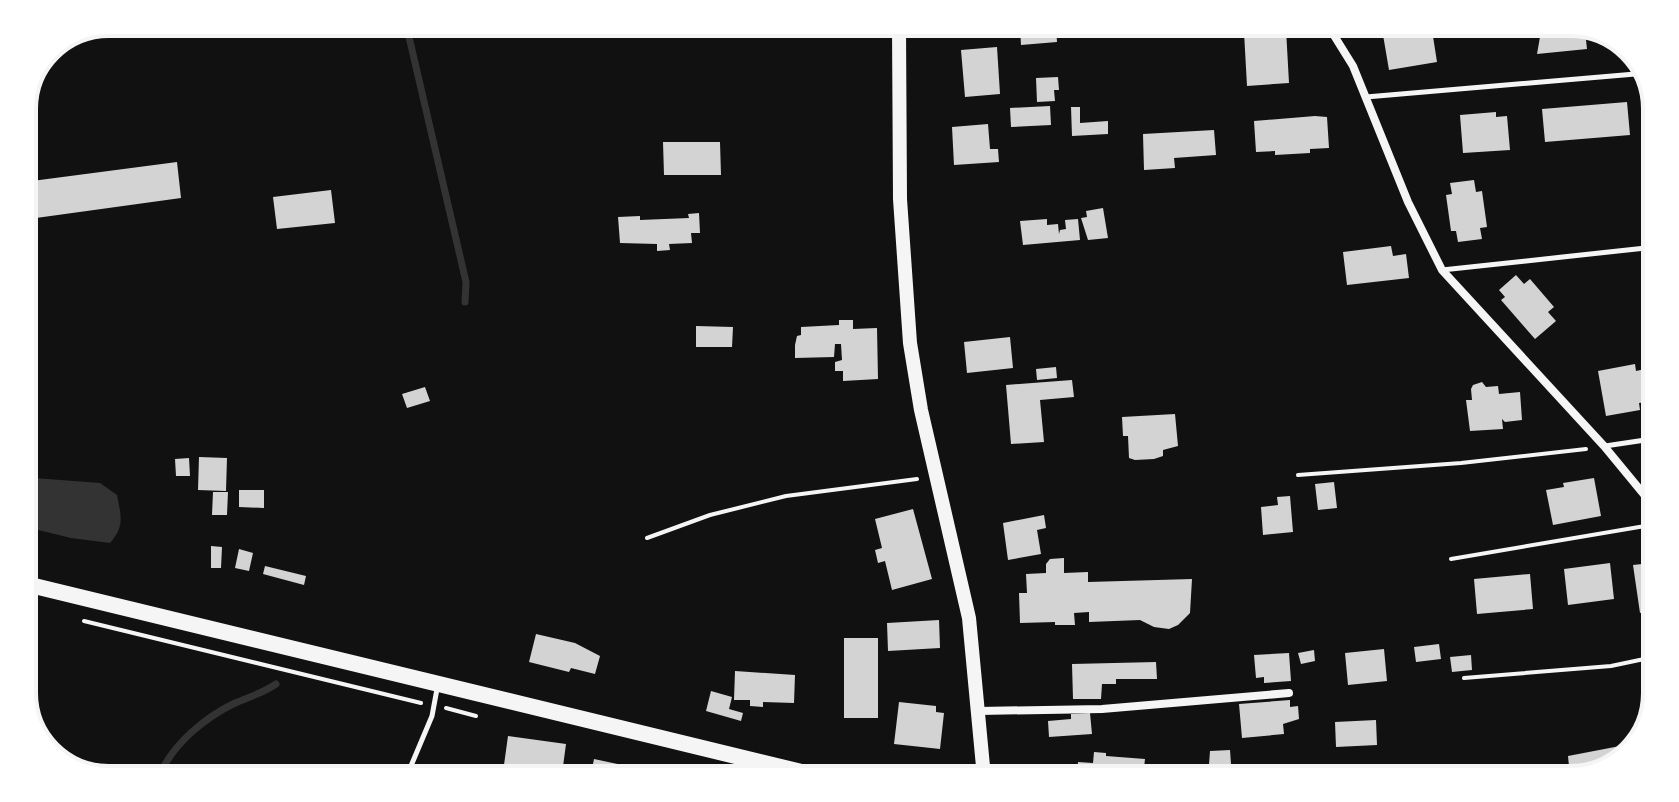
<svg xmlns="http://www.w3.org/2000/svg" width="1679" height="802" viewBox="0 0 1679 802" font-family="'Noto Sans',sans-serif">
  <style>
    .water { fill: #333 }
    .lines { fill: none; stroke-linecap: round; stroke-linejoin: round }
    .stream { stroke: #333; stroke-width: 7 }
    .building { fill: #d3d3d3 }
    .path { stroke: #f5f5f5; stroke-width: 4 }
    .service { stroke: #f5f5f5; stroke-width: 5 }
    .minor { stroke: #f5f5f5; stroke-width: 8 }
    .tertiary { stroke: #f5f5f5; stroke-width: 14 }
    .primary { stroke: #f5f5f5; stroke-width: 16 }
    .rim { fill: none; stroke: #f5f5f5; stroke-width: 4 }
  </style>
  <rect width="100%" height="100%" fill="#111"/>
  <path class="water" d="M34,478l66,5 17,12c4,21 8,31 -7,48l-39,-5 -49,-12v-45z"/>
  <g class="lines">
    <path class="stream" d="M406,24l60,258 -1,20
      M161,772c14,-30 45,-55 74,-69 14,-6 28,-10 41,-19"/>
  </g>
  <path class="building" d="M1020,27l36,1 1,14 -36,3z
    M1286,29l3,54 -42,3 -3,-54z
    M1382,29l50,1 5,32 -48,8z
    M1538,30l47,1 2,18 -50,5 3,-17z
    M997,47l3,47 -35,3 -4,-47z
    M1058,77l1,13h-5l1,11 -18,1 -1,-24z
    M1627,102l3,33 -85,7 -3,-33z
    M1050,106l1,19 -40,2 -1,-19z
    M1071,107h9v16l28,-2v13l-36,2z
    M1496,112v5l11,-1 3,34 -47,3 -3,-38z
    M1315,116l12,1 2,31 -19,1v4l-35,2v-4l-19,1 -2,-31z
    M988,124l2,25h8l1,13 -45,3 -2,-38z
    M1214,130l2,25 -42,3 1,10 -31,2 -1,-36z
    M663,142h57l1,33h-57z
    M177,162l4,36 -145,20 -4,-37z
    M1474,180l2,12 6,-1 5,36 -7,1 2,11 -24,3 -2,-11h-5l-5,-36 6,-1 -2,-11z
    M331,190l4,33 -58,6 -4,-32z
    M1103,208l5,30 -20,2 -7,-22 6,-1 -1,-6z
    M699,213l1,20h-9l1,10 -23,1 1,6 -13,1v-7l-37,-1 -2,-26 22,-1v4l49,-2 -1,-4z
    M1047,219v6l11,-1 1,10 1,-4 6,-1 -1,-9 13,-1 2,21 -57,5 -3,-24z
    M1391,246l2,10 13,-2 3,24 -62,7 -4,-33z
    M1516,275l8,9 6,-5 24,28 -6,5 8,9 -21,18 -34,-39 4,-3 -6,-7z
    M839,320h14v9l24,-1 1,51 -35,2v-10h-8v-9l7,-2 -1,-16h-6l-1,13 -39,1v-13l2,-9 4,-1v-8l38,-2z
    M696,326l37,1 -1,20h-36z
    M1010,337l3,31 -46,5 -3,-31z
    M1635,364l1,7 9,-2 6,32 -12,2 1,7 -34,6 -8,-45z
    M1056,367l1,11 -20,2 -1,-11z
    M1072,380l2,17 -34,3 4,42 -33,2 -5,-59z
    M1482,382l4,5 12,-1 1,8 21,-2 2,28 -17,2 -3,-3 1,10 -33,2 -4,-31h6l-1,-11 2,-4z
    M425,387l5,14 -23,7 -5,-14z
    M1175,414l3,32 -15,4v6l-9,3 -19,1 -6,-2 -1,-22h-5l-1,-19z
    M199,457l28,1 -1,33 -28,-1z
    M189,458l1,18h-14l-1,-17z
    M1594,478l7,38 -48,9 -7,-35 18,-3 -1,-4z
    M1334,482l3,26 -19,2 -3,-26z
    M239,490h25v18l-25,-1z
    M213,492h15l-1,23h-15z
    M1290,496l3,36 -30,3 -2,-28 17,-2 -1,-8z
    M913,509l19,70 -40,11 -7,-29 -7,2 -3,-13 7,-2 -7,-29z
    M1044,515l2,13 -9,2 4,24 -33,6 -5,-37z
    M211,546l11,1 -1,21h-10z
    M239,549l14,4 -4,18 -14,-3z
    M1064,558v15l24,-1v10l104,-3 -2,34 -12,12 -9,4 -15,-2 -14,-7 -51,2v-10l-15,1 1,12h-20v-3l-35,1 -1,-30h8l-1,-19 20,-1v-9l4,-5z
    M1610,563l4,36 -46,6 -4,-36z
    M1651,563l-1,48 -10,2 -7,-48z
    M265,566l41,10 -2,9 -41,-11z
    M1530,574l3,35 -56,5 -3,-35z
    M939,620l1,28 -52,3 -1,-28z
    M536,634l39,9 25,13 -5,18 -24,-6 -2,4 -40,-10z
    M844,638h34v80h-34z
    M1439,644l2,15 -25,3 -2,-15z
    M1384,649l3,32 -39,4 -3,-32z
    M1314,650l1,11 -14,3 -3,-11z
    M1289,653l2,28 -27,2v-6l-8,1 -2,-23z
    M1471,655l1,15 -20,2 -2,-15z
    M1156,662l1,17h-41v5h-14l-1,15h-28l-1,-35z
    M735,671l60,4 -1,28 -31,-1v5l-13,-1v-6h-16z
    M711,691l21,6 -3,12 14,4 -2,8 -35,-10z
    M1290,700v7l8,-1 1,13 -16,5 1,10 -42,4 -3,-34z
    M899,702l37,4v6l8,1 -4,36 -46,-5z
    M1090,713l2,21 -43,3 -1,-16 23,-2v-5z
    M1376,720l1,25 -41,2 -1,-25z
    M508,736l58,8 -4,30 -59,-2z
    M1620,746l1,3 13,-2 -16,19 -48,11 -2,-21z
    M1230,750l2,28h-24l2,-27z
    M1094,752l12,1v3l39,3 -2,18h-66l1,-15 15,1z
    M594,759l33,7 -2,8h-34z"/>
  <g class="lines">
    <path class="path" d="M1298,475l163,-12 125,-14
      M647,538l63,-23 76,-19 131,-17
      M1451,559l200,-34
      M84,621l337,82
      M1464,678l147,-12 38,-8
      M446,708l30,8
      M687,767l32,8"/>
    <path class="service" d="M1366,97l281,-24
      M1442,270l213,-23
      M1605,446l47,-7
      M408,773l24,-57 5,-27"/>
    <path class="minor" d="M1330,29l23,37 55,136 34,68 162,176 47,57
      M979,711l123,-2 187,-16"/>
    <path class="tertiary" d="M899,27l1,172 10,144 11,67 48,208 15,159"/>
    <path class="primary" d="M22,583l796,193"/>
  </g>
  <path d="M0 0H1679V802H0ZM109 36H1570A73 73 0 0 1 1643 109V693A73 73 0 0 1 1570 766H109A73 73 0 0 1 36 693V109A73 73 0 0 1 109 36Z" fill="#fff" fill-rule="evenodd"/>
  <path class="rim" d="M109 36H1570A73 73 0 0 1 1643 109V693A73 73 0 0 1 1570 766H109A73 73 0 0 1 36 693V109A73 73 0 0 1 109 36Z"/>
</svg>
